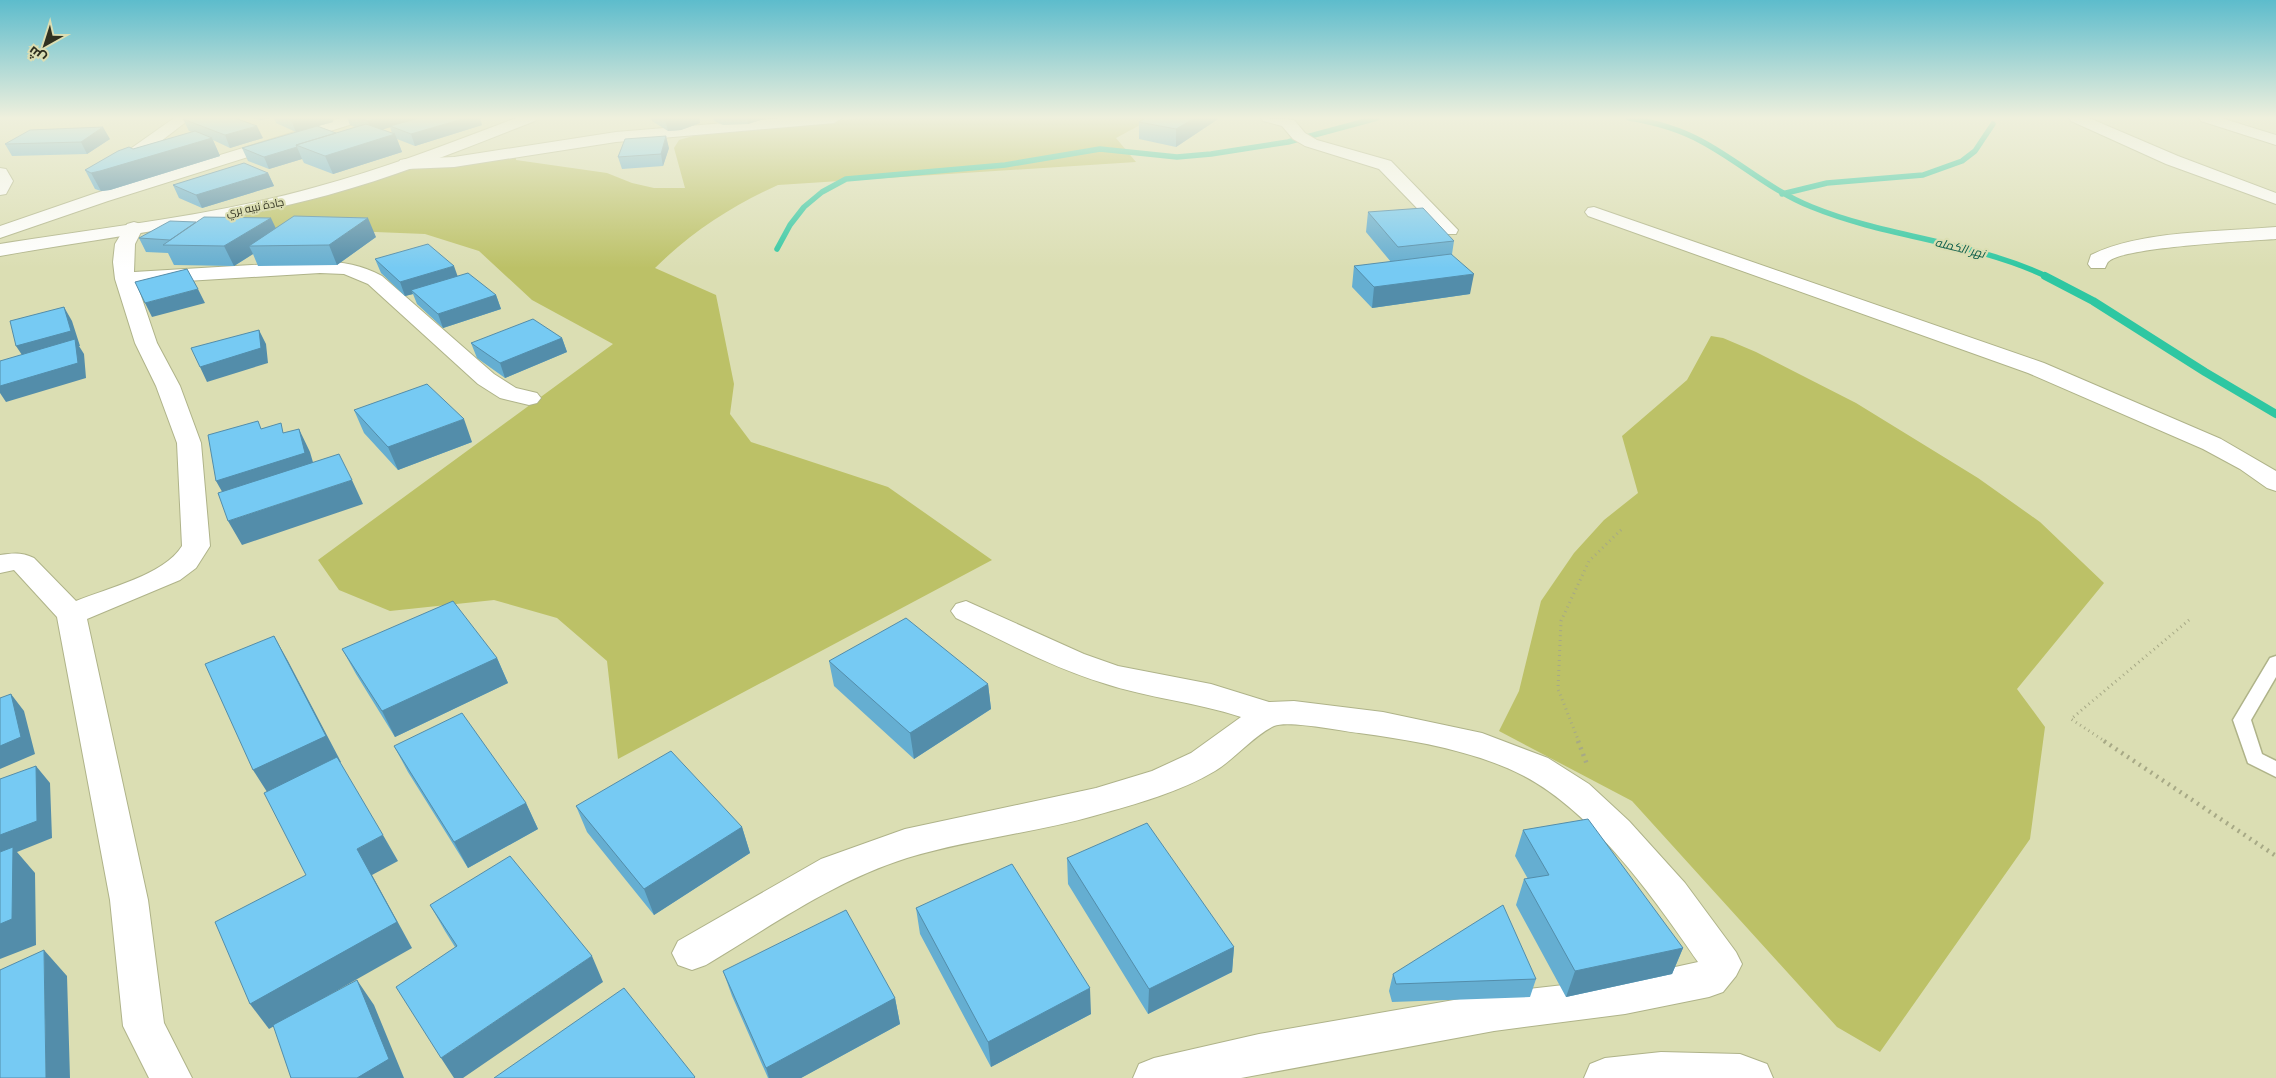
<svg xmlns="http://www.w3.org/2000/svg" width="2276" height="1078" viewBox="0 0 2276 1078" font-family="'Noto Sans',Cairo,sans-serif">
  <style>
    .green { fill: #bcc167 }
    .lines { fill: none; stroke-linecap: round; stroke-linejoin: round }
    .stream-far1 { stroke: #2ec7a2; stroke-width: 5.5 }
    .stream { stroke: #2ec7a2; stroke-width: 8 }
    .service-casing { stroke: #afb389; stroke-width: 3 }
    .minor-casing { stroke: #afb389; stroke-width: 2 }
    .tertiary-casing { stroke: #afb389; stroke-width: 2 }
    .secondary-casing { stroke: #afb389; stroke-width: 2 }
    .path-far1 { stroke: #a7a986; stroke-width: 3; stroke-dasharray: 1 4; stroke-linecap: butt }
    .path { stroke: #a7a986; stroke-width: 4.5; stroke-dasharray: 2 5; stroke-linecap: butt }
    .service { fill: #fff; fill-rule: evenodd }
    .minor { fill: #fff; fill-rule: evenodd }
    .tertiary { fill: #fff; fill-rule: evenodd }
    .secondary { fill: #fff; fill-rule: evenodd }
    .wall { fill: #65aed1; fill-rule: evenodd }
    .shaded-wall { fill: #538daa }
    .building { fill: #76caf3; stroke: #538daa }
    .labels { text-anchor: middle; stroke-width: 4.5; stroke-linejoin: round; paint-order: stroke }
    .far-street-label { font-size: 11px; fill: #303120; stroke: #dbdeb3 }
    .far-water-label { font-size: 12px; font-style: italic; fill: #0c5d4a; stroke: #dbdeb3 }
  </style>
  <rect width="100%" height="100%" fill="#dbdeb3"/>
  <path class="green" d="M867,118h286l-37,20 20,24 -358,23c-45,20 -88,48 -123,83l61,27 18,89 -4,30 21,28 137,45 104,73 -374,199 -11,-98 -50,-43 -63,-18 -104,11 -51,-21 -21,-30 295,-216 -81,-44 -53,-49 -54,-17 -99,-4h-154l141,-32 99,-29 104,-14v5l91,13 25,10 22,5h31l-11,-40 5,-8 14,-4 86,-11z
    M1711,336l12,2 33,14 100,51 122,75 62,44 64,61 -87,106 28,38 -15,112 -150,213 -43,-25 -205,-226 -133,-70 20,-40 22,-90 33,-48 30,-33 34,-27 -16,-57 65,-56z"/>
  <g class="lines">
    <path class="stream-far1" d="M1629,118c25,4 50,11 72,23 38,20 70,50 111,66 76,31 160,34 236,70
      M1782,194l45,-11 96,-8 39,-14 13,-10 18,-27
      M777,249l13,-24 14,-18 18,-15 24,-13 159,-14 95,-16 77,8 34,-3 77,-12 89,-24"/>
    <path class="stream" d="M2045,276l48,25 112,71 71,42"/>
    <defs>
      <path id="service" d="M2276,656v21l-25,43 11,34 14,7v16l-28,-14 -15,-43 37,-62z"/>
      <path id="minor" d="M174,118h17l-70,54h-12l-3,-4 3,-4z
        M341,118h23l-2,3 -254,80 -108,37v-12l96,-33z
        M785,118h57l-8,5 -218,19 -162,25 -48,2 -6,-1 -2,-4 2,-4 6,-1 48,-2 162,-25z
        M1261,118l33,2 11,13 12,7 74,21 67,69 -2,4h-14l-63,-65 -74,-23 -12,-7 -11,-13 -19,-5z
        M2069,118h20l89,38 98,37v11l-110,-40 -95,-43z
        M0,168l6,1 7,12 -7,13 -6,1z
        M1594,207l450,156 177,76 55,32v20l-9,-3 -27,-19 -37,-20 -175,-76 -440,-157 -3,-4 3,-4z
        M134,222l7,2 2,4 -8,16 -1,28 186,-11c23,1 42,4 62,15l112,98 22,14 21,5 4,5 -4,5 -8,2 -29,-7 -22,-14 -110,-100 -24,-10 -24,-1 -183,11 20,59 23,43 21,57 9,103 -14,22 -16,12 -93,39 61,281 16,123 28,55h-43l-26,-52 -13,-126 -53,-283 -43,-47 -14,3v-18c13,-2 22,-3 34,3l42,43c32,-13 88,-26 106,-55l-5,-103 -21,-57 -21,-43 -20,-64 -2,-17 2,-18 12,-20z
        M2276,227v12c-25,2 -155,8 -168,23 -1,1 -2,4 -3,6h-14l-3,-4 3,-9c50,-25 129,-23 185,-28z
        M966,601l118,53 34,12 93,18 58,18 25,-1 89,11 99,21 66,25 41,26 40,37 56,62 51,69 6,12 -6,12 -13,16 -14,5 -84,17 -131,17 -253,47h-108l6,-14 15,-6 105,-24 235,-41 131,-15 73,-16c-44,-64 -104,-149 -174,-186 -48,-25 -112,-36 -165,-43 -18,-2 -71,-13 -85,-7 -21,10 -39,33 -59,45 -35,21 -79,33 -118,44 -62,18 -128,24 -190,43 -73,23 -136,68 -201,107l-14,5 -14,-5 -6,-12 6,-12 143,-82 84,-30 191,-41 56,-17 39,-18 50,-36c-46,-15 -93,-19 -138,-34 -52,-16 -99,-42 -147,-65l-5,-7 5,-7z
        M1661,1052l79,2 27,10 6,14h-189l6,-14 15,-6z"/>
      <path id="tertiary" d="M516,118h21l-2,3c-69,27 -137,55 -207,74 -108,29 -219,42 -328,61v-12c105,-17 213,-28 316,-57 68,-18 134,-44 200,-69z"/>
      <path id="secondary" d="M2199,118h22l55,17v10l-75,-24z"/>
    </defs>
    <use href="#service" class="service-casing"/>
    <use href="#minor" class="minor-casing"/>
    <use href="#tertiary" class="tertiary-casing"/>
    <use href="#secondary" class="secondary-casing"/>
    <path class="path-far1" d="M1579,742l-21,-53 3,-68 28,-60 34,-33
      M2106,742l-35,-23 118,-99"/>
    <path class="path" d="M1578,741l10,26
      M2104,741l172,115"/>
    <use href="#service" class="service"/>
    <use href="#minor" class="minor"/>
    <use href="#tertiary" class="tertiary"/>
    <use href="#secondary" class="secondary"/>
  </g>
  <path class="wall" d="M254,118h17l-11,2z
    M274,118h58l1,4 -15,4 18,7 19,-6 -5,-2 -3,-7h72l63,7 -67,21 -18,-7 5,13 -69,22 -29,-11 -2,-4 -33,10 -21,-8 -6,-13 54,-16 -20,-9zM390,127l2,6 -10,-4z
    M651,118h48l1,5 -19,7 -13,1 -16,-10z
    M713,118h53l-18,6 -25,1 -9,-4z
    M1146,118h72v1l-42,28 -37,-8v-17z
    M183,119l80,19 -33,10 -17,-8 7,16 -110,34 -9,1 -6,-2 -10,-19 48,-21 59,-17 -3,-1z
    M110,139l-23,15 -75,2 -7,-12z
    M669,148l-6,18 -41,3 -4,-12z
    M268,173l6,13 -72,22 -23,-10 -6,-13z
    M1368,212l86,29 -2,13 18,40 -98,14 -20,-21 2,-21 37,-4 -25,-30z
    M276,228l100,9 -39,28 -79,1 -5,-12 -19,12 -60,-1 -6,-12 -22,-1 -7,-14z
    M375,259l83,17 38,19 5,14 -58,19 -26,-24 -4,-10 -8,2 -24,-23z
    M562,338l5,14 -62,26 -28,-20 -6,-15z
    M354,410l118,32 -74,28 -34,-37z
    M342,649l155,9 11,25 -113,54 -39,-63z
    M829,661l159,23 3,25 -77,50 -80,-73z
    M394,746l132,57 12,26 -70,39 -60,-96z
    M576,806l166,21 8,26 -96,62 -67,-83z
    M1523,830l160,118 -11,26 -106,23 -50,-92 8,-26h4l-13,-23z
    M1067,858l167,89 -2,25 -84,42 -80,-130z
    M430,905l173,77 -148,-35 -10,-16z
    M916,908l175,106 -100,53 -71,-133z
    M723,971l172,27 5,26 -99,54h-33l-36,-82z
    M1393,974l143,5 -6,18 -138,5 -3,-11z"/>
  <path class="shaded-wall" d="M259,118h12l-11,2z
    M300,118h32l1,4 -37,10 -5,-12z
    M378,118h41l-47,15 -4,-12z
    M466,118h14l2,7 -67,21 -4,-12z
    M679,118h20l1,5 -19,7 -13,1 -3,-12z
    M747,118h19l-18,6z
    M1195,118h23v1l-42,28v-18z
    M257,126l6,12 -33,10 -5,-13z
    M103,127l7,12 -23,15 -6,-12z
    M395,134l7,18 -69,22 -8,-18z
    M666,136l3,12 -6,18 -2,-12z
    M212,138l8,18 -110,34 -9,1 -10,-18z
    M297,147l5,12 -33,10 -5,-12z
    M268,173l6,13 -72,22 -6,-13z
    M271,218l9,19 -31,9 4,8 -19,12 -10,-20z
    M368,218l8,19 -39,28 -8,-20z
    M454,266l5,14 -48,10 2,4 -8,2 -5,-14z
    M1474,274l-4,20 -98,14 2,-21z
    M198,289l7,14 -53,14 -7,-14z
    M496,295l5,14 -58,19 -5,-14z
    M64,307l8,14 8,25h-1l5,8 2,24 -80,24 -6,-9v-7l26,-25 -10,-15z
    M259,330l7,14 2,19 -61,19 -7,-15z
    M562,338l5,14 -62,26 -5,-15z
    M464,419l8,23 -74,28 -10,-23z
    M299,429l11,23 7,24 -88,28 -13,-23z
    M352,480l11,24 -121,41 -14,-24z
    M274,636l14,25 53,101 -72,33 -16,-25z
    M497,658l11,25 -113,54 -13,-26z
    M988,684l3,25 -77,50 -4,-26z
    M11,694l13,17 11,43 -35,15v-23z
    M36,766l14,17 2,55 -35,14 18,21 1,72 -36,14v-124z
    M526,803l12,26 -70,39 -14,-26z
    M742,827l8,26 -96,62 -10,-26z
    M383,835l15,26 -26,14 40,73 -143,81 -19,-25 107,-155z
    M1234,947l-2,25 -84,42 1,-25z
    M1683,948l-11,26 -106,23 9,-26z
    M44,950l23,26 3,102h-24z
    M592,956l11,26 -140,96h-9l-13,-20z
    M357,980l17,25 30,73h-47z
    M1090,988l1,26 -100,53 -3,-25z
    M895,998l5,26 -99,54h-32l-3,-10z"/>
  <path class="building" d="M187,118h48l22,8 -32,9 -42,-16z
    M285,118h15l-9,2z
    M358,118h20l-10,3z
    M419,118h47l-55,16 -21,-8z
    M663,118h16l-14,1z
    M1146,118h49l-19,11 -37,-7z
    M366,124l29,10 -70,22 -29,-11z
    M317,126l19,7 -40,12 1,2 -33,10 -22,-9z
    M103,127l-22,15 -76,2 25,-14z
    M195,131l17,7 -112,33 -9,2 -6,-3 33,-19 11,-4 4,2z
    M666,136l-5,18 -43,3 7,-18z
    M244,163l24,10 -72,22 -23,-10z
    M1423,208l31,33 -56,6 -30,-35z
    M294,216l74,2 -39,27 -80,1z
    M204,217l67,1 -47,28 -61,-1z
    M170,221l26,1 -26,18 -31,-2z
    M428,244l26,22 -54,16 -25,-23z
    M1451,254l23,20 -100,13 -20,-21z
    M187,269l11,20 -53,14 -10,-21z
    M468,273l28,22 -58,19 -27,-24z
    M64,307l7,24 -55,15 -6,-25z
    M533,319l29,19 -62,25 -29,-20z
    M259,330l2,18 -61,19 -9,-19z
    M75,339l3,24 -78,23v-25z
    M427,384l37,35 -76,28 -34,-37z
    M258,421l3,8 20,-6 2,10 16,-4 6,24 -89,28 -8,-46z
    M339,454l13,26 -124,41 -10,-28z
    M453,601l44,57 -115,53 -40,-62z
    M906,618l82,66 -78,49 -81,-72z
    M274,636l52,100 -73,34 -48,-106z
    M11,694l10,43 -21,9v-48z
    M462,713l64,90 -72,39 -60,-96z
    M671,751l71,76 -98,62 -68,-83z
    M337,757l46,78 -26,14 40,73 -147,82 -35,-82 91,-47 -42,-82z
    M36,766l1,55 -37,14v-56z
    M1588,819l95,129 -108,23 -51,-92 25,-4 -26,-45z
    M1147,823l87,124 -85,42 -82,-131z
    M13,847l-1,72 -12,5v-72z
    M510,856l82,100 -151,102 -45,-71 61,-41 -27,-41z
    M1012,864l78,124 -102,54 -72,-134z
    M1503,905l33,74 -140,5 -3,-10z
    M846,910l49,88 -129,70 -43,-97z
    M44,950l2,128h-46v-108z
    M357,980l32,79 -32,19h-66l-18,-53z
    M624,988l71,89 -1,1h-200z"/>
  <linearGradient id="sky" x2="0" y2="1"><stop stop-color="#5dbccc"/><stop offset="0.44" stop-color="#eff0dd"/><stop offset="1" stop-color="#eff0dd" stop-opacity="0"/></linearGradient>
  <rect width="2276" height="268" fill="url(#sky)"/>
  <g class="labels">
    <g class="far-street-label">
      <text transform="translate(255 207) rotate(-11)" y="4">جادة نبيه بري</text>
    </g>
    <g class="far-water-label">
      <text transform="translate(1960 248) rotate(14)" y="4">نهر الكمله</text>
    </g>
  </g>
  <g transform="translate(45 45) rotate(219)" stroke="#dbdeb3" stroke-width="4" paint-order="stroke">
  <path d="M0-4L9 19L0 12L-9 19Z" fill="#303120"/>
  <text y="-8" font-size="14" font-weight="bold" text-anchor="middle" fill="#303120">ش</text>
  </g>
</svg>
